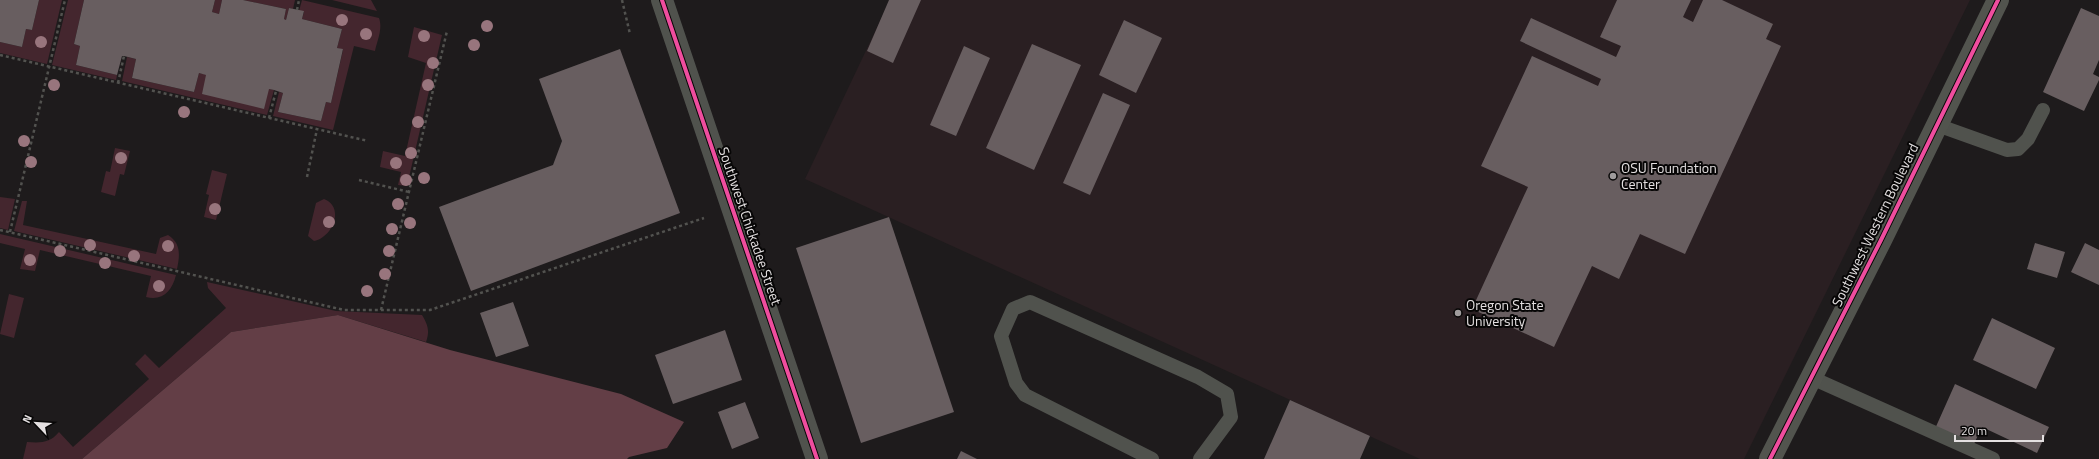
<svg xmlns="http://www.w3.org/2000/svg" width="2099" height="459" viewBox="0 0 2099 459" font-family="'Titillium Web',sans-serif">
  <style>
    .built { fill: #2a1f22 }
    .green { fill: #44262e }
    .forest { fill: #633e46 }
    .building { fill: #685e60 }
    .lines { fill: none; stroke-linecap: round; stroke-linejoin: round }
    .path { stroke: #52524f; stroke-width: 2.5; stroke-dasharray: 3 3; stroke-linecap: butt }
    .lane { stroke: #50524d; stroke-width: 14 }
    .street { stroke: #50524d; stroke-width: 22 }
    .secondary { stroke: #52544e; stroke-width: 22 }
    .cycleway-casing { stroke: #070606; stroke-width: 6 }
    .cycleway { stroke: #ef4d9e; stroke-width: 4 }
    .tree { fill: #98757d }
    .poi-dot { fill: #9f9b9c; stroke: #070606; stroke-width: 1.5 }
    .labels { text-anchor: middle; stroke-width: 4; stroke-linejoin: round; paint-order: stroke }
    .poi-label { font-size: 14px; fill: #e4e0e1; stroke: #070606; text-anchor: start }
    .street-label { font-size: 14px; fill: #e4e0e1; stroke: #070606 }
  </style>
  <rect width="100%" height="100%" fill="#1e1b1c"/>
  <path class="built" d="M890,0h1080l-226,459h-324l-615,-280z"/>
  <path class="green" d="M39,0h23l-15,64 -47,-11v-11l22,5 4,-18 6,1z
    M68,0h16l-10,44 6,2 -4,19 41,10 -1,5 -64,-15z
    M215,0h7l-3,14 -7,-2z
    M243,0h52l-2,9 -4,-1 -3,12 -2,-1 2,-10z
    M302,0l77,18c4,11 -2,23 -4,33l-21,-5 -21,84 -60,-14 6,-24 4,1 -5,19 43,9 5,-19 5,1 12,-53 -6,-2 5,-19 -40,-10 2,-7 -5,-1z
    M332,0h39l6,11z
    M414,27l28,8 -35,151 -9,-1 3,-13 -21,-5 3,-16 22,5 21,-93 -18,-6z
    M127,57l9,2 -4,19 62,14 5,-19 75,17 -7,25 -145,-34z
    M115,148l15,3 -6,24 -4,-1 -5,22 -14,-4 5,-21 4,1z
    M212,170l15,4 -11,46 -12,-3 5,-22 -3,-1z
    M0,197l15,2 -7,31 -8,-2z
    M324,199c21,8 9,38 -10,42l-6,-5 8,-33z
    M22,201h5l-4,24 133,29 4,-16 8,-3c13,8 12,20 9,34l-163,-38z
    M0,234l176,41c-4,16 -13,26 -30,22l5,-21 -111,-26 -5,21 -15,-2 5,-20 -25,-6z
    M207,282l129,29 86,4c6,10 8,16 4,27l-88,-27 -107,17 -149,127h-59l4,-17c14,1 23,1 32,-10l14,15 76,-68 -14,-15 10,-10 14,14 67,-60 -18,-20z
    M9,294l15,4 -10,40 -14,-4z"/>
  <path class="forest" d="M338,315l112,35 171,44 63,28 -17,26 -38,9 -2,2h-545l149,-127z"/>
  <path class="building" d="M0,0h39l-7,30 -6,-1 -4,18 -22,-5z
    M84,0h131l-3,12 7,2 3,-14h21l43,9 -2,10 2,1 3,-12 15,3 -2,8 40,10 -5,19 6,1 -12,54 -5,-1 -5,19 -43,-9 5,-19 -9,-3 -5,-1 -5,20 -62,-15 4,-19 -7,-2 -5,19 -62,-14 4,-19 -12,-3h-2l-5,19 -41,-10 4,-19 -6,-2z
    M889,0h32l-28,63 -26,-12z
    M1617,0h74l-8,17 10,5 10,-22h19l51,24 -7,15 15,7 -96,208 -45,-20 -21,45 -27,-13 -38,81 -82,-38 56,-122 -47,-21 51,-110 66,30 3,-7 -81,-38 11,-23 85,39 5,-11 -21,-9z
    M2081,8l18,8v44l-6,14 6,3v3l-15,31 -41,-19z
    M1124,20l38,18 -26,55 -37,-18z
    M1032,44l49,21 -47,105 -48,-22z
    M964,46l26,12 -34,78 -26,-11z
    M620,49l60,164 -209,78 -32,-84 114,-42 9,-24 -23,-62z
    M1103,93l27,12 -40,90 -27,-12z
    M889,217l65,195 -93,31 -65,-195z
    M2035,243l30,9 -8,26 -30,-9z
    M2085,243l14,7v35l-28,-13z
    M513,302l16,44 -33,11 -16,-44z
    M1992,318l63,30 -19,41 -63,-29z
    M725,330l17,50 -69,24 -18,-49z
    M1955,384l94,43 -12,26 -55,-26 -10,21 -38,-17z
    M1290,400l80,36 -10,23h-96z
    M745,402l14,36 -27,11 -14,-37z
    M961,451l16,8h-20z"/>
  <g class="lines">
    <path class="path" d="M622,0l8,34
      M297,10l2,-10
      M0,55l368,86
      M118,83l6,-27
      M269,118l7,-27
      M307,177l10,-48
      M359,180l50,12
      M0,230l344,80h86l274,-92
      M10,232l55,-232
      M381,310l66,-279"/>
    <path class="lane" d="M1937,125l70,25 11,-1 10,-10 15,-29
      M1812,378l181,81
      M1152,459l-127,-64 -9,-12 -15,-47 12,-27 17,-7 168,75 29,17 4,23 -31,42"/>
    <path class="street" d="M662,0l155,459"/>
    <path class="secondary" d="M1770,459l111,-219 117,-240"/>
    <defs>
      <path id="cycleway" d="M662,0l155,459
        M1770,459l111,-219 117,-240"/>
    </defs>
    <use href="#cycleway" class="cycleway-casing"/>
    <use href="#cycleway" class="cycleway"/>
  </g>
  <g class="tree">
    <circle cx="342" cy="20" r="6"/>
    <circle cx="487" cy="26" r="6"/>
    <circle cx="366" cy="34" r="6"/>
    <circle cx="424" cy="36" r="6"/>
    <circle cx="41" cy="42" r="6"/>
    <circle cx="474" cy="45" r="6"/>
    <circle cx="433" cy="63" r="6"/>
    <circle cx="54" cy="85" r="6"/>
    <circle cx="428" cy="85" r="6"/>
    <circle cx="184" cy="112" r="6"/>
    <circle cx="418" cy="122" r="6"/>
    <circle cx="24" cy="141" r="6"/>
    <circle cx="411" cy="153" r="6"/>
    <circle cx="121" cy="158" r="6"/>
    <circle cx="31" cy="162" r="6"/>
    <circle cx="396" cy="163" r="6"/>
    <circle cx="424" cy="178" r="6"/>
    <circle cx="406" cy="180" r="6"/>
    <circle cx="398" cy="204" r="6"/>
    <circle cx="215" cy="209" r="6"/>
    <circle cx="329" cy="222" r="6"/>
    <circle cx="410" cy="223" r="6"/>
    <circle cx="392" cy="229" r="6"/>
    <circle cx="90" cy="245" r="6"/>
    <circle cx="168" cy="246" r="6"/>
    <circle cx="60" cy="251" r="6"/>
    <circle cx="389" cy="251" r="6"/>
    <circle cx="134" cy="256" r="6"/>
    <circle cx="30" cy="260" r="6"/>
    <circle cx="105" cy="263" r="6"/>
    <circle cx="385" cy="274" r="6"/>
    <circle cx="159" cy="286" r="6"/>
    <circle cx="367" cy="291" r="6"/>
  </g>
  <g class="poi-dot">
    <circle cx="1613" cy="176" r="4"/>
    <circle cx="1458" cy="313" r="4"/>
  </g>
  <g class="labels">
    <g class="poi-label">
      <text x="1621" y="173">OSU Foundation<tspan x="1621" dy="16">Center</tspan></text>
      <text x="1466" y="310">Oregon State<tspan x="1466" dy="16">University</tspan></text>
    </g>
    <g class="street-label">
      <text transform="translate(1875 225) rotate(-64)" y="5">Southwest Western Boulevard</text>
      <text transform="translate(750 226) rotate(71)" y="5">Southwest Chickadee Street</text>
    </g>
  </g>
  <g transform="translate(36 423) rotate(295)" stroke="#070606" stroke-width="3" paint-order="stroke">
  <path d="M0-3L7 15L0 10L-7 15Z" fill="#e4e0e1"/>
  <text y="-6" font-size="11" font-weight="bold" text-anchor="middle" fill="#e4e0e1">N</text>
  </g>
  <path d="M1955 435v6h88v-6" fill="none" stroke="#e4e0e1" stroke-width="2"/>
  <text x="1961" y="435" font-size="12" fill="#e4e0e1" stroke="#070606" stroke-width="3" paint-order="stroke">20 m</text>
</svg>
